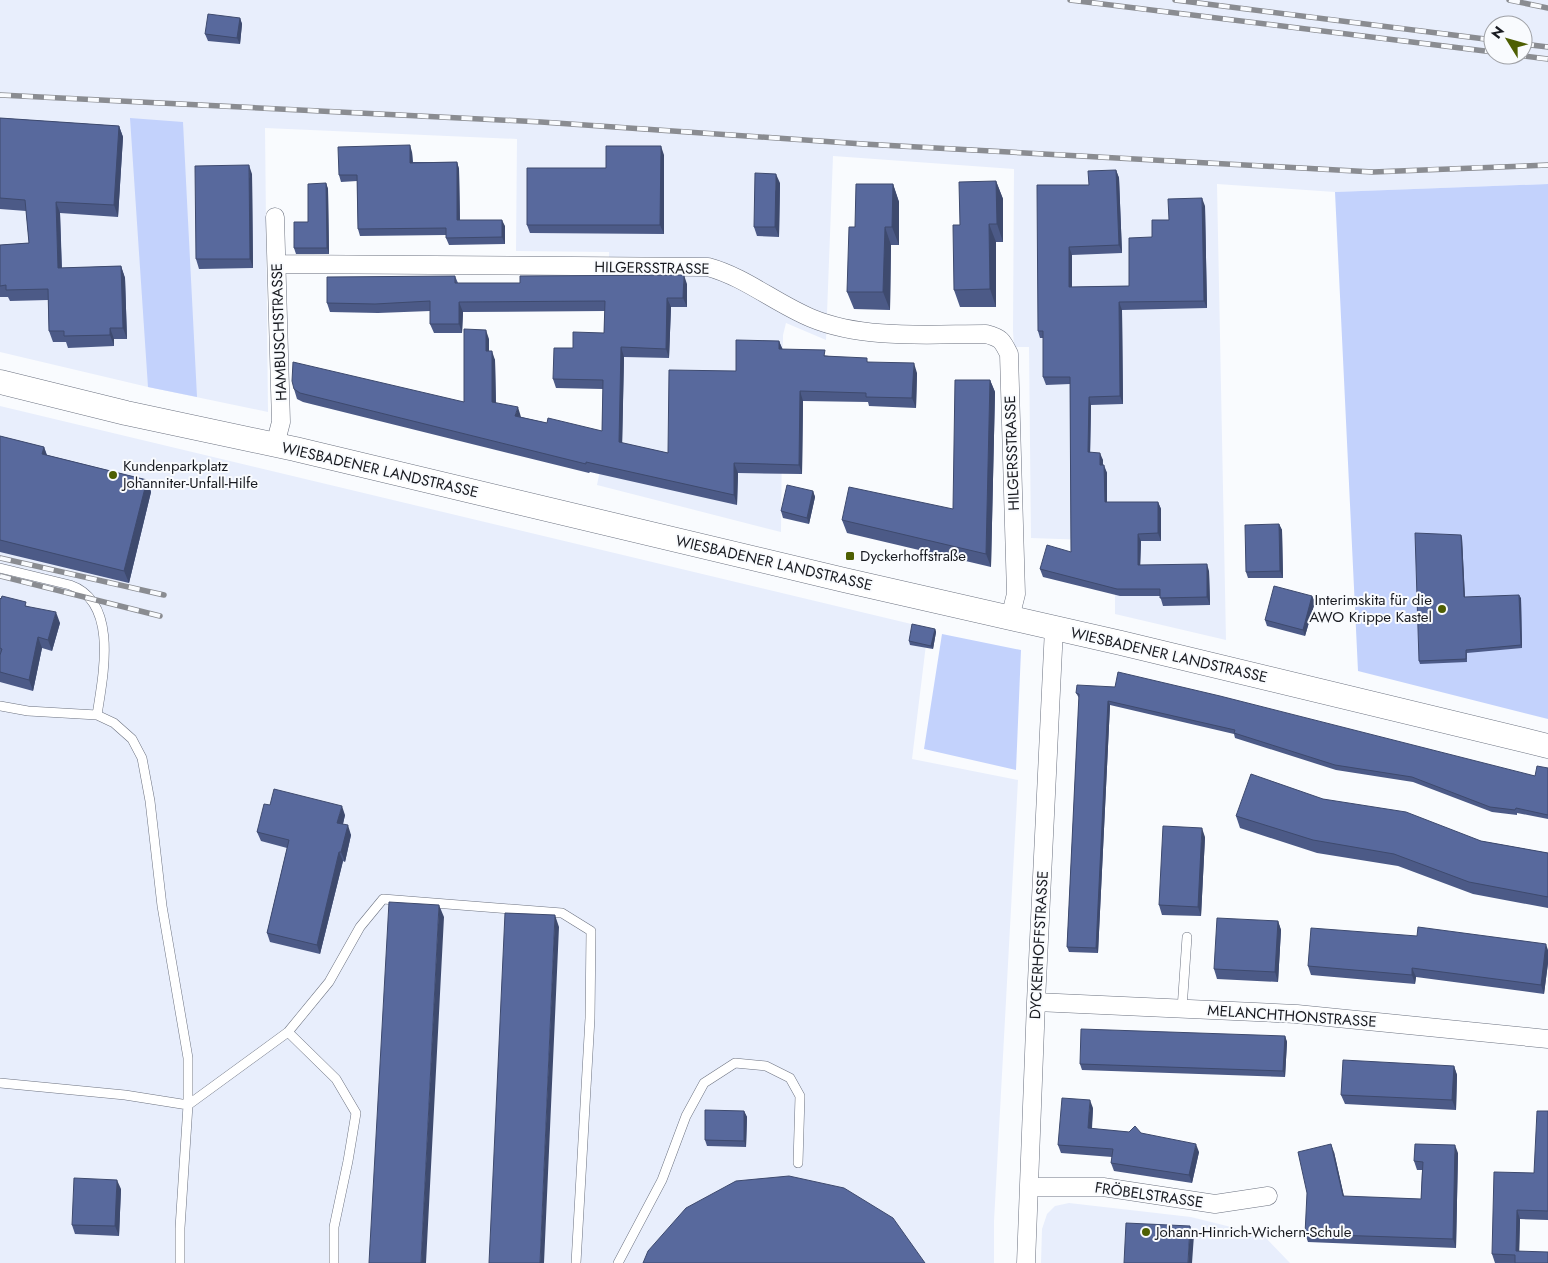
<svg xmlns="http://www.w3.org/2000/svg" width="1548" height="1263" viewBox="0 0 1548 1263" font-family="Jost,sans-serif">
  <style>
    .built { fill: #e8eefc; fill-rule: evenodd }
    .green { fill: #c3d2fc }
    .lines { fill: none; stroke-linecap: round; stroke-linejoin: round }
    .service-casing { stroke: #6c7280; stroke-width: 10 }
    .minor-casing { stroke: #6c7280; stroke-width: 19 }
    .secondary-casing { stroke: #6c7280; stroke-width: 25 }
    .service { stroke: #fff; stroke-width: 9 }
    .minor { stroke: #fff; stroke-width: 18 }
    .secondary { stroke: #fff; stroke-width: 24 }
    .rail-casing { stroke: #8a8c91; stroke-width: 5.5 }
    .rail { stroke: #f9fbfe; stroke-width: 4; stroke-dasharray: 11; stroke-linecap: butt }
    .wall { fill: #4c5a87 }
    .shaded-wall { fill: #3e4a6e }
    .building { fill: #58699d; stroke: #3e4a6e }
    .poi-dot { fill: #4e5f03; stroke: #f9fbfe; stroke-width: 2 }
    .labels { text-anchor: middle; stroke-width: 4; stroke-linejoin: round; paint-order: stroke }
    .street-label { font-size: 15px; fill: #191b21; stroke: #f9fbfe }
    .poi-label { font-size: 15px; fill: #191b21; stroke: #f9fbfe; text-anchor: start }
  </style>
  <rect width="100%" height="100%" fill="#f9fbfe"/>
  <path class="built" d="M0,0h1548v184l-213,8 -118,-8 9,456 -111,-26v-73l-84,-3 -2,-191h-15l-1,-16 1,-162 -181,-13 -7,184 -40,-17 -3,12 -2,197 -184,-47 8,-40 4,-193 -93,-1 1,-112 -252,-11 3,284 -120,-25 -148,-35zM1493,25h30v30h-30z
    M0,406l928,222 -16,131 106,21 -24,441v42h-994z
    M1069,1203l122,14 72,18 27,28h-249l1,-34 5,-15 8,-8z"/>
  <path class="green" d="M130,118l53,4 14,275 -49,-10z
    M1548,184v535l-190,-48 -23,-479z
    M942,634l79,16 -5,120 -92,-21z"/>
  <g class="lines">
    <defs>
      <path id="service" d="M0,568l70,17c49,17 33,91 27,130
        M0,706l28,5 69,4 17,8 18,16 10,19 8,43 12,105 26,152v47
        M1182,1009l5,-72
        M288,1032l48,47 20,34 -8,48 -14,66v36
        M0,1083l125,12 63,10 -8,123v35
        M188,1105l100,-73 41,-50 31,-55 23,-28 179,14 29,18 -1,87 -14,245
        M618,1263l44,-83 24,-64 18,-33 31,-20 31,3 24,12 10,18 -2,67"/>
      <path id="minor" d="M277,264l431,3c37,10 67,36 103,51 53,22 118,16 175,16 15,4 16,6 23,20l7,240 -6,24
        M275,445l6,-23 -6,-205
        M1036,1002l261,12 251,25
        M1029,1187h74l112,17 53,-8
        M1026,1263l10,-261 18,-374"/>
      <path id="secondary" d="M0,382l126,31 169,36 549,131 277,63 427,103"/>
    </defs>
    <use href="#service" class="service-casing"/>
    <use href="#minor" class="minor-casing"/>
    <use href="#secondary" class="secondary-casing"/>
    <use href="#service" class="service"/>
    <use href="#minor" class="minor"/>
    <use href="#secondary" class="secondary"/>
    <defs>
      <path id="rail" d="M1070,0l423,52
        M1175,0l318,40
        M1509,0l39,8
        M1523,44l25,3
        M1515,55l33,4
        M0,95l541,27 322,22 510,28 175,-7
        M0,558l164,37
        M0,576l160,40"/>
    </defs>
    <use href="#rail" class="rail-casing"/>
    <use href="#rail" class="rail"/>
  </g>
  <path class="wall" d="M240,18l2,6 -2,20 -32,-3 -3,-7z
    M0,118l119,8 4,11 -5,80 -58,-4 2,55 59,-2 4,12 2,61h-13v7l-46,2 -2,-6h-13l-4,-11 -1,-31 -38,1 -2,-4h-8v-52l29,-2 -3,-32 -26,-2z
    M412,152l1,10h44l2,7 1,51 45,6v18l-56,1 -3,-7v-3l-86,1 -2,-7 -1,-48 -16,1 -2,-7z
    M664,155v79l-134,-1 -3,-8 79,-57z
    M1116,170l3,8 3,75 -50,2v32l57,-1 23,-49 17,-17 36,-14 2,102 -85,2 1,94 -32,1 -1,47 13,8v5l4,8v29h51l3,7v32h-20l-1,24 69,6 1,34 -47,1 -3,-10h-40l-77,-19 -3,-8 31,-17 -1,-168 -24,1 -3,-8v-39h-3l-2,-7 51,-146z
    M252,174l1,94 -54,1 -3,-10z
    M996,181l7,18v43h-7v65h-36l-6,-17 6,-65z
    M326,183l2,6 1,65h-33l-2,-6 14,-26z
    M780,183l-1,54 -22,-1 -3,-9z
    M893,184l6,18v43h-8l-1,65 -36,-1 -7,-17 8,-65z
    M455,276l3,7 229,1v23h-16l-2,51 -45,-1 -2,86 46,10 68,-82 43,-30 3,8 87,13 48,11 -1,35 -47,-2 -1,-4 -65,-1 -1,73 -64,-1 -1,32 -147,-33 -1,1 -286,-71 -6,-3 -3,-10 170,13 25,-63v12l6,9 1,43 25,14 26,6 55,8 1,-42 -47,-1 -3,-9 20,-31 31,-15 1,-22 -142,1 -1,21h-28l-4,-9v-13l-52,2 -48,-1 -3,-9z
    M990,380l5,12 -4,175 -144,-34 -5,-13 111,-11z
    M0,436l44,11 3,8 100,25 4,12 -22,91 -129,-31z
    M813,491l2,6 -6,27 -26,-6 -2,-7z
    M1279,524l3,6 1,48h-35l-2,-6z
    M1461,535l1,3 3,59 56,1 1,50 -55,5v9l-47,2 -1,-3z
    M1312,596l3,6 -10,34 -38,-10 -2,-6z
    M0,598l27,8 33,17 -8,28 -10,-3 -9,43 -33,-9z
    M935,629l1,3 -3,17 -23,-4 -1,-4z
    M1076,693l459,83 13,-8v51l-31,-6v2l-25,-3 -79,-30 -77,-12 -101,-32 -1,-4 -124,-29 -12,248 -29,-1 -2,-5 12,-249z
    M1323,799l158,42 67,12v55l-75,-14 -75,-28 -81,-13 -77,-25 -4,-12z
    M270,805l75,10 -2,9 8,11 -6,27 -2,-1 -23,93 -50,-12 -3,-9 20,-85 -26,-7 -4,-9z
    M1205,837l-4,79 -39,-1 -3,-10z
    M1278,921l3,9 -3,52 -61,-3 -3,-10z
    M1548,950v13l-4,31 -128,-17 -1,7 -104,-9 -3,-9z
    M1285,1036l2,6 -2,35 -203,-7 -2,-6z
    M1454,1066l3,9 -1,35 -111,-6 -4,-9z
    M1093,1108l-1,21 49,4 58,19 -7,31 -78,-12 -3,-8 1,-6 -51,-4 -3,-8z
    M744,1111l3,6 -1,30 -39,-1 -2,-6z
    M1548,1111v109l-28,-1 -1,32 29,12h-53l-3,-9 42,-81z
    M1334,1152l10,45 77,2 1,-29h-5l-3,-9 44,-8 -2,95 -148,-6 -3,-8z
    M121,1189l-2,47 -44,-2 -3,-9z"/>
  <path class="shaded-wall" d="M240,18l2,6 -2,20 -3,-6z
    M119,126l4,11 -5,80 -4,-12z
    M410,145l2,7 1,17 -3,-6z
    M661,146l3,9v79l-4,-9z
    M457,162l2,7 1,58 -3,-7z
    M249,165l3,9 1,94 -3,-9z
    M1116,170l3,8 3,75 -3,-8z
    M776,174l4,9 -1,54 -4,-10z
    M996,181l7,18v43l-6,-18z
    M326,183l2,6 1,65 -2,-6z
    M893,184l6,18v43l-7,-18z
    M1202,198l3,8 2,102 -3,-7z
    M56,202l4,11 2,67 -4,-12z
    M502,220l3,6v18l-3,-7z
    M989,224l7,18v65l-6,-18z
    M885,227l6,18 -1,65 -7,-18z
    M1069,247l3,8v39l-3,-7z
    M121,266l4,12 2,61 -4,-11z
    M684,275l3,9v23l-4,-9z
    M667,298l4,9 -2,51 -3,-9z
    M459,302l4,10 -1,21 -3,-9z
    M1119,302l3,8 1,94 -3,-8z
    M110,328l4,11v7l-4,-11z
    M486,330l3,9v21l-3,-9z
    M779,341l4,9 -4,-1z
    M621,347l3,10 -2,94 -3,-9z
    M492,351l3,9 1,51 -4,-9z
    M914,363l3,10 -1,35 -4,-10z
    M990,380l5,12 -4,175 -5,-13z
    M800,391l3,10 -1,73 -3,-9z
    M1089,397l2,8 -1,55 -2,-8z
    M518,407l3,10 -6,-1z
    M44,447l4,12 -6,-5z
    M1100,453l3,7v12l-3,-7z
    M734,463l4,10 -1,32 -3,-10z
    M1104,465l3,8v37l-2,-8z
    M147,480l4,12 -22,91 -5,-12z
    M813,491l2,6 -6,27 -2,-6z
    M1158,502l3,7v32l-3,-8z
    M1279,524l3,6 1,48 -3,-7z
    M1138,534l3,7 -1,32 -2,-8z
    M1461,535l1,3 3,62 -1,-3z
    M1207,564l2,7 1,34 -3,-8z
    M1519,595l2,3 1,50 -1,-3z
    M1312,596l3,6 -10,34 -2,-6z
    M56,612l4,11 -8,28 -4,-11z
    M935,629l1,3 -3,17 -2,-3z
    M38,637l4,11 -9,43 -4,-11z
    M1108,701l2,4 -12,248 -2,-5z
    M342,806l3,9 -4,17 -4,-9z
    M348,825l3,10 -6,27 -4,-10z
    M1202,828l3,9 -4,79 -3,-9z
    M339,852l4,9 -23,93 -3,-9z
    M439,905l5,12 -18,346h-5z
    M555,915l4,12 -15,336h-4z
    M1278,921l3,9 -3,52 -3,-10z
    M1546,944l2,6v13l-4,31 -3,-9z
    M1412,968l4,9 -1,7 -3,-9z
    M1285,1036l2,6 -2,35 -2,-6z
    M1454,1066l3,9 -1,35 -4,-10z
    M1090,1100l3,8 -2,29 -3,-9z
    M744,1111l3,6 -1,30 -2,-6z
    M1196,1144l3,8 -7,31 -3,-8z
    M1331,1144l3,8 12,53 -3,-9z
    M1455,1145l3,8 -2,95 -3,-9z
    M117,1180l4,9 -2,47 -4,-10z
    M1517,1210l3,9 -1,41 -3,-9z
    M1190,1226l4,9 -2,28h-4z"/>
  <path class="building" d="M208,14l32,4 -3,20 -32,-4z
    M0,118l119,8 -5,79 -58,-3 2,66 63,-2 2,62h-13v7l-46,1v-5h-15l-1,-42 -42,1v-5l-6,1v-41l29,-2 -4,-43 -25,-2z
    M410,145v18l47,-1v58h45v17l-56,1v-10l-88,1 -1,-54h-18l-1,-28z
    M606,146h55l-1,79h-133v-57h79z
    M249,165l1,94h-54l-1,-93z
    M1116,170l3,75 -50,2v40l60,-1v-48l23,-1v-17h17l-1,-21 34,-1 2,103 -85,1 1,94 -31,1 -1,55 12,1v12h4l1,37h53v31l-20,1v31l69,-1v33l-47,1v-9h-43l-77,-20 7,-24 24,7 -1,-175h-27v-46h-5l-1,-146h52l-1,-14z
    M755,173l21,1 -1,53h-21z
    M996,181l1,43h-8l1,65 -36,1 -1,-65h7l-1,-43z
    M326,183l1,65h-33v-26h14v-38z
    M856,184h37l-1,43h-7l-2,65h-36l2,-65h6z
    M684,275l-1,23h-16l-1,51 -45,-2 -2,95 49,11 1,-83 67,1v-31l43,1v8l46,1 -1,6 43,2v4l47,1 -2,35 -46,-1v-4l-66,-2 -1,74 -65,-2v32l-148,-33v2l-286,-71 -6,-4 -2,-8 1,-19 171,40v-73l22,1v21h6v51l26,5 -3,9 32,7 1,-5 54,13 1,-51 -50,-1 1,-31h19v-16l31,1 1,-32 -146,1v22h-29v-23l-55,3 -48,-1v-26l128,-1v7h65v-7z
    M955,380h35l-4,174 -144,-34 7,-33 104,22z
    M0,436l44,11 -2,7 105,26 -23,91 -124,-31z
    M787,485l26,6 -6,27 -26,-7z
    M1279,524l1,47 -34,1 -1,-47z
    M1415,533l46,2 3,62 55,-2 2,50 -55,5v9l-47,2z
    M1274,586l38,10 -9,34 -38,-10z
    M2,596l24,6 -1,4 31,6 -8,28 -10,-3 -9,43 -29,-8v-17l2,-6 -2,-1v-50l1,1z
    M912,624l23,5 -4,17 -22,-5z
    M1118,672l102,24 315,80 2,-10 11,2v47l-32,-7 -1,2 -25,-3 -78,-30 -77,-12 -101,-32 1,-3 -127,-29 -12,247 -29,-1 12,-253 -3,-1 1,-8 38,2z
    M1251,774l72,25 83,13 75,29 67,12v44l-79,-15 -75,-28 -81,-14 -77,-24z
    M274,789l68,17 -5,17 11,2 -7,27h-2l-22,93 -50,-12 22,-93 -32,-8 7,-28 6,1z
    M1163,826l39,2 -4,79 -39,-2z
    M389,902l50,3 -18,358h-52z
    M505,913l50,2 -15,348h-51z
    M1217,918l61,3 -3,51 -61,-3z
    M1418,927l128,17 -5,41 -129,-17v7l-104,-9 3,-38 106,8z
    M1081,1029l204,7 -2,35 -203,-7z
    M1343,1060l111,6 -2,34 -111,-5z
    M1062,1098l28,2 -2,28 41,4 6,-6 6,7 55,11 -7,31 -78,-12 2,-14 -55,-4z
    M705,1110l39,1v30l-39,-1z
    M1537,1111h11v100l-31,-1 -1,41 32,1v11h-33v-8l-23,-1 2,-82 40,1z
    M1331,1144l12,52 78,3 2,-37 -9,-1 1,-17 40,1 -2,94 -148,-5 2,-41 -9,-41z
    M789,1176l55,12 49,30 32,45h-282l5,-12 38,-43 50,-27z
    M74,1178l43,2 -2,46 -43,-1z
    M1126,1223l64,3 -2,37h-64z"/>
  <g class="poi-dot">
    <circle cx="113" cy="475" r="5"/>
    <rect x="845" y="551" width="10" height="10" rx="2.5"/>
    <circle cx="1442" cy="609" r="5"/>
    <circle cx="1146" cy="1232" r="5"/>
  </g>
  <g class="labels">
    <g class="street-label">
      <text transform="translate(652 268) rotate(1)" y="5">HILGERSSTRASSE</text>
      <text transform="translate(279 332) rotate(-92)" y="5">HAMBUSCHSTRASSE</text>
      <text transform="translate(1012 453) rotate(-92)" y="5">HILGERSSTRASSE</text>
      <text transform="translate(380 470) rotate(13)" y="5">WIESBADENER LANDSTRASSE</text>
      <text transform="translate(774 563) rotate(13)" y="5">WIESBADENER LANDSTRASSE</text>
      <text transform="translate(1169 655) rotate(13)" y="5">WIESBADENER LANDSTRASSE</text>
      <text transform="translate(1039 945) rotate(-87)" y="5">DYCKERHOFFSTRASSE</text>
      <text transform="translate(1292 1016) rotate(4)" y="5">MELANCHTHONSTRASSE</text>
      <text transform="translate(1149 1195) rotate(8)" y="5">FRÖBELSTRASSE</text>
    </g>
    <g class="poi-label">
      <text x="123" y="471">Kundenparkplatz<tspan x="123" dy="17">Johanniter-Unfall-Hilfe</tspan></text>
      <text x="860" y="561">Dyckerhoffstraße</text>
      <text x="1432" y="605" text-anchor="end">Interimskita für die<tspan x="1432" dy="17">AWO Krippe Kastel</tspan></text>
      <text x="1156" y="1237">Johann-Hinrich-Wichern-Schule</text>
    </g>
  </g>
  <g transform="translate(1508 40) rotate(307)"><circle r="24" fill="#f9fbfe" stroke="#9fa1a6"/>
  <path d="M0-4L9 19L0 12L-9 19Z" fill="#4e5f03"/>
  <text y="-8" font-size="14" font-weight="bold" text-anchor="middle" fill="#191b21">N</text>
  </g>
</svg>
